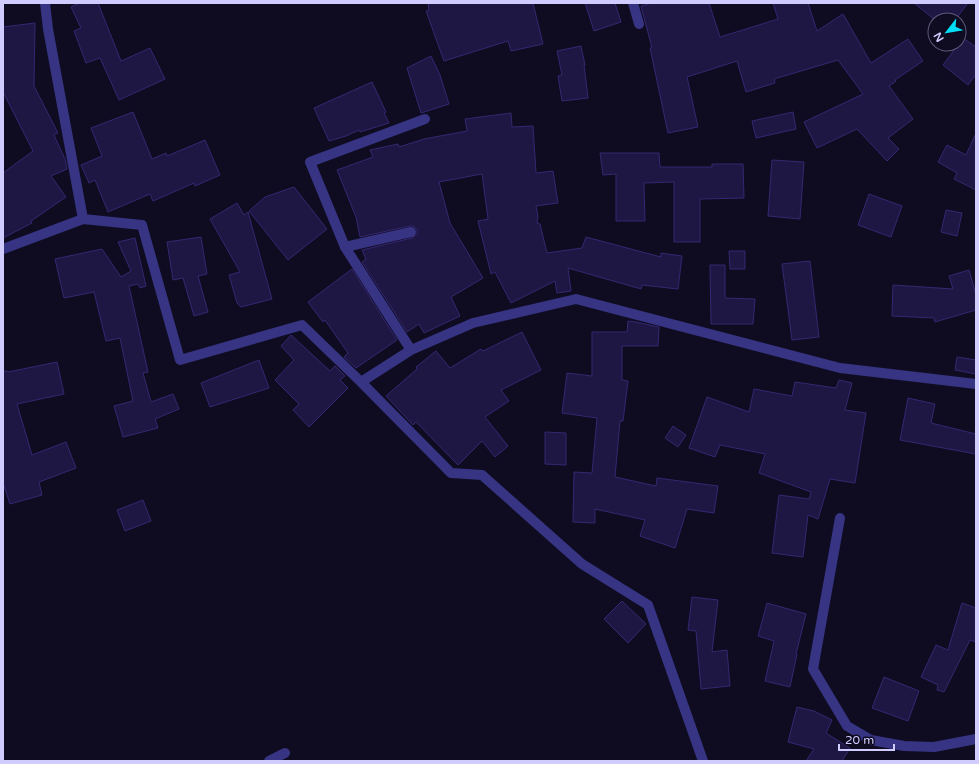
<svg xmlns="http://www.w3.org/2000/svg" width="979" height="764" viewBox="0 0 979 764" font-family="'Varela Round',sans-serif">
  <style>
    .building { fill: #1f1743; stroke: #352771 }
    .lines { fill: none; stroke-linecap: round; stroke-linejoin: round }
    .minor { stroke: #363483; stroke-width: 10 }
  </style>
  <rect width="100%" height="100%" fill="#0f0c21"/>
  <path class="building" d="M79,3h19l23,58 29,-13 15,31 -46,21 -19,-42 -14,5 -12,-32 7,-3 -10,-21z
    M428,3h105l10,41 -32,7 -3,-10 -64,20 -18,-50 3,-1z
    M585,3h30l6,19 -27,9z
    M652,3h57l11,34 58,-18 -5,-16h35l9,28 26,-17 28,49 37,-24 15,22 -28,19 1,1 -7,5 24,33 -25,19 11,11 -12,12 -30,-32 -40,19 -13,-26 59,-28 -25,-34 -64,19 1,4 -29,9 -9,-31 -50,16 11,50 -30,6 -18,-85h2l-11,-42z
    M914,3h54l-13,17h-20z
    M35,23l-1,63 24,47 -4,2 11,24 2,10 -16,7 15,21 -35,24 1,2 -29,15v-65l30,-22 -30,-59v-65z
    M963,38l13,9v27l-8,11 -25,-20z
    M581,46l4,19h-1l4,33 -26,3 -4,-25 4,-1 -5,-24z
    M431,56l9,19 9,29 -28,9 -14,-45z
    M372,82l14,30 -2,1 5,10 -29,9 -1,-2 -13,6 -17,5 -15,-33z
    M133,112l19,47 14,-6 1,3 38,-16 15,35 -25,11 -1,-3 -41,18 -3,-7 -42,18 -13,-32 -6,3 -8,-18 21,-9 -11,-28z
    M793,112l3,17 -40,9 -4,-17z
    M511,113l1,14 21,-1 3,47 17,-2 5,32 -22,3 2,10 -1,7 3,1 7,29 35,-5 4,-11 75,20v-4l21,3 -4,33 -36,-4 -1,4 -73,-21 3,23 -14,2 -2,-12 -44,22 -16,-31 -4,2 -13,-53 10,-2 -6,-45 -43,8 11,41 33,55 -32,19 9,19 -36,17 -5,-9 -12,8 -45,-70 4,-3 -4,-9 50,-12 5,-4v-4l-4,-4h-3l-50,11 -4,-20 -19,-47 36,-13 -3,-7 28,-6 1,3 25,-8 43,-8 -2,-12z
    M976,133v57l-22,-11 3,-6 -19,-11 9,-17 19,10z
    M600,153h59l1,14h52v-3h31l1,34 -44,1v43h-26v-60l-30,1 1,38h-29v-47l-13,1z
    M772,160l32,2 -4,57 -32,-3z
    M294,187l33,42 -39,31 -39,-49 16,-14z
    M869,194l33,12 -11,31 -33,-12z
    M237,203l7,12 4,-3 24,87 -31,8 -4,-4 -8,-28 11,-3 -30,-53z
    M946,210l16,3 -5,23 -16,-4z
    M201,237l6,37 -9,2 10,36 -14,4 -11,-38 -10,2 -6,-38z
    M135,238l11,48 -6,2 -2,-4 -9,2 19,86 -5,1 8,29 22,-8 6,15 -24,10 3,9 -35,9 -9,-31 19,-5 -13,-63 -14,3 -12,-49 -30,6 -9,-39 47,-10 19,28 10,-6 -13,-29z
    M729,251h16v18h-15z
    M810,261l9,76 -27,3 -10,-76z
    M710,265h15v33l30,1 -2,25h-42z
    M352,269l45,71 -41,28 -12,-11 4,-4 -23,-33 -2,2 -15,-20z
    M969,270l7,25v15l-41,12 -1,-4 -42,-2 1,-31 60,4 -4,-13z
    M628,321l8,1 23,5 -1,19h-36v34l6,1 -5,40h-3l-5,56 41,9 1,-8 61,8 -4,27 -27,-4 -12,39 -35,-12 5,-16 -50,-11v14l-22,-1 1,-50 18,1 5,-55 -35,-5 5,-40 25,3v-44h35z
    M522,332l19,38 -40,20 8,11 -24,16 23,29 -13,11 -13,-16 -24,24 -42,-43 -3,3 -27,-29 31,-27 -1,-2 20,-16 14,17 31,-19 2,2z
    M291,335l39,36 5,-5 10,10 -5,4 8,8 -39,39 -16,-17 6,-6 -24,-24 19,-20 -13,-14z
    M957,357l19,3v14l-21,-4z
    M259,360l10,28 -59,19 -9,-24z
    M57,362l7,32 -47,10 15,51 34,-13 10,26 -37,14 3,13 -32,9 -7,-21v-112h4l1,1z
    M839,380l13,3 -7,27 21,3 -11,70 -25,-4 -12,40 -10,-4 -5,42 -31,-4 7,-58 30,4 2,-7 -52,-19 6,-19 -45,-9 -5,12 -26,-9 18,-51 42,15 5,-23 38,7 3,-14 41,6z
    M908,398l27,6 -4,19 45,11v20l-76,-14z
    M673,426l13,9 -8,12 -13,-9z
    M545,432l21,1v32l-21,-1z
    M143,500l8,21 -26,10 -8,-21z
    M692,597l26,3 -6,52 15,-2 3,36 -29,3 -5,-58 -8,-1z
    M622,601l24,23 -18,19 -24,-24z
    M767,603l39,11 -10,40h1l-7,33 -25,-6 9,-40 -16,-5z
    M962,603l14,5v34l-6,-2 -26,52 -7,-2 1,-5 -17,-8 15,-32 12,5z
    M884,677l35,14 -11,30 -36,-13z
    M797,707l17,4 18,9 -6,13 24,15 -8,13h-36l8,-12 -26,-7z"/>
  <g class="lines">
    <path class="minor" d="M45,3l3,26 35,190
      M633,3l6,21
      M345,247l66,-15
      M3,249l80,-30 59,6 38,135 122,-35 59,57 90,91 31,2 100,89 66,41 55,156
      M411,350l-66,-103 -35,-85 115,-43
      M361,382l50,-32 62,-27 103,-24 264,69 136,16
      M840,518l-27,151 34,57 24,14 33,6 30,1 42,-8
      M269,761l16,-8"/>
  </g>
  <rect width="979" height="764" fill="none" stroke="#d1ccff" stroke-width="8"/>
  <g transform="translate(947 32) rotate(239)"><circle r="19" fill="#0f0c21" stroke="#5d597a"/>
  <path d="M0-3L7 15L0 10L-7 15Z" fill="#00def7"/>
  <text y="-6" font-size="11" font-weight="bold" text-anchor="middle" fill="#d1ccff">N</text>
  </g>
  <path d="M839 744v6h55v-6" fill="none" stroke="#d1ccff" stroke-width="2"/>
  <text x="845" y="744" font-size="12" fill="#d1ccff" stroke="#0f0c21" stroke-width="3" paint-order="stroke">20 m</text>
</svg>
